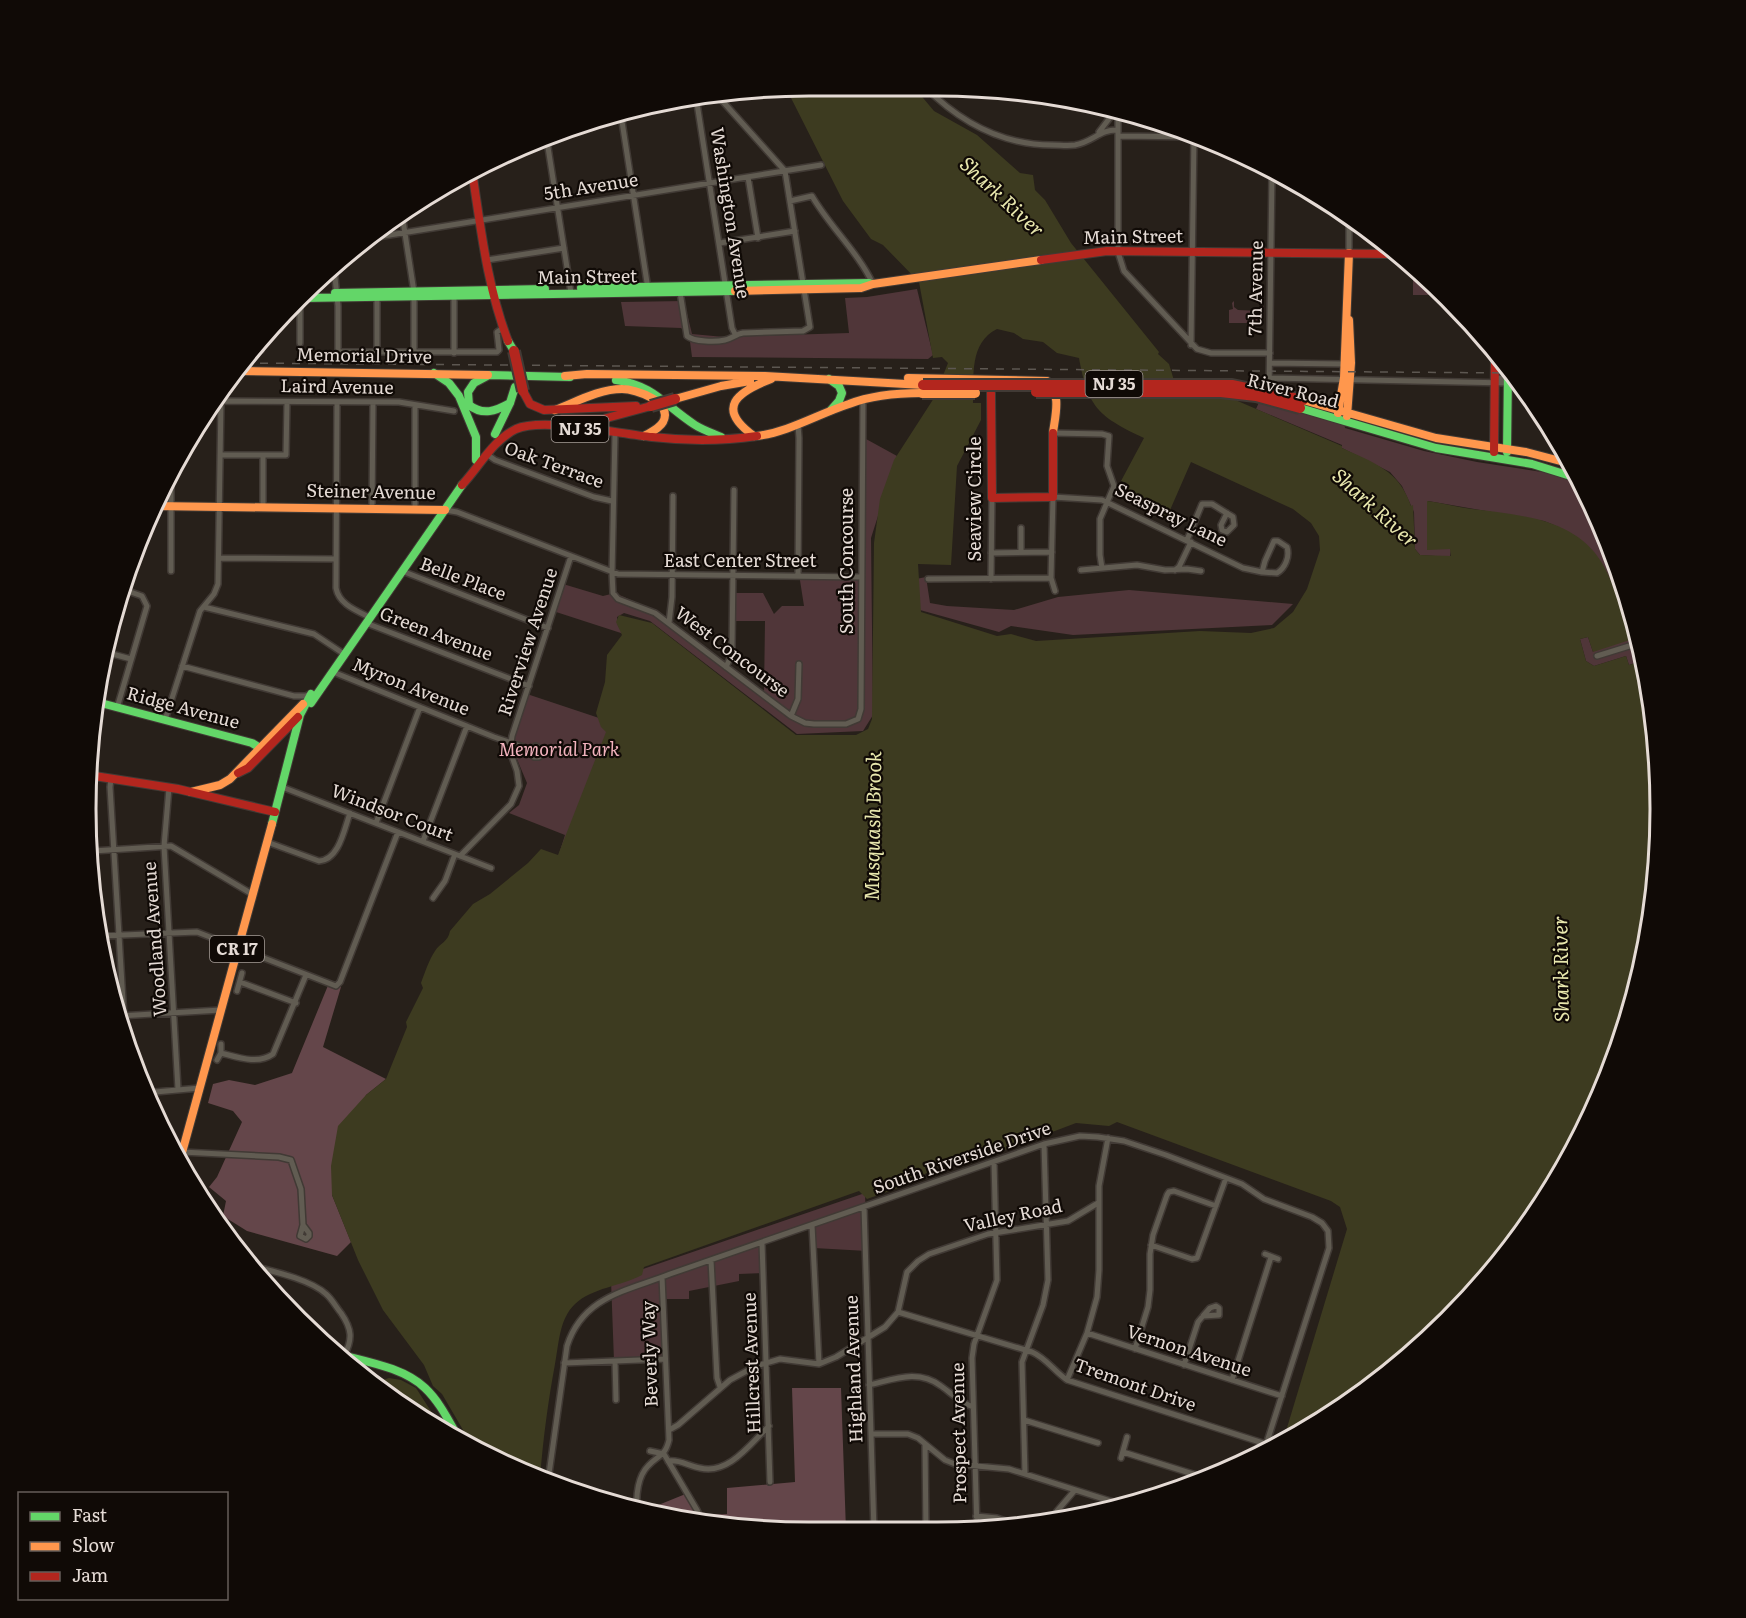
<svg xmlns="http://www.w3.org/2000/svg" width="1746" height="1618" viewBox="0 0 1746 1618" font-family="Literata,serif">
  <style>
    .green { fill: #503639 }
    .forest { fill: #64464a }
    .water { fill: #3d3b20; fill-rule: evenodd }
    .lines { fill: none; stroke-linecap: round; stroke-linejoin: round }
    .street-casing { stroke: #413a35; stroke-width: 8 }
    .fast-casing { stroke: #413a35; stroke-width: 10 }
    .slow-casing { stroke: #413a35; stroke-width: 10 }
    .jam-casing { stroke: #413a35; stroke-width: 10 }
    .street { stroke: #615c52; stroke-width: 5 }
    .fast { stroke: #63d668; stroke-width: 8 }
    .slow { stroke: #ff974d; stroke-width: 8 }
    .jam { stroke: #b3261e; stroke-width: 8 }
    .rail { stroke: #5d5751; stroke-width: 1.5; stroke-dasharray: 8 8; stroke-linecap: butt }
    .slow-bridge-casing { stroke: #413a35; stroke-width: 14; stroke-linecap: butt }
    .jam-bridge-casing { stroke: #413a35; stroke-width: 14; stroke-linecap: butt }
    .slow-bridge { stroke: #ff974d; stroke-width: 10 }
    .jam-bridge { stroke: #b3261e; stroke-width: 10 }
    .labels { text-anchor: middle; stroke-width: 4.5; stroke-linejoin: round; paint-order: stroke }
    .shield { fill: #100a06; stroke: #a59c97; stroke-width: 1.5 }
    .shield-label { font-size: 16px; font-weight: bold; fill: #e5dbd5 }
    .street-label { font-size: 18px; fill: #e5dbd5; stroke: #100a06 }
    .park-label { font-size: 18px; font-style: italic; fill: #f3b3be; stroke: #100a06 }
    .water-label { font-size: 20px; font-style: italic; fill: #e8e7ad; stroke: #100a06 }
    .rim { fill: none; stroke: #e5dbd5; stroke-width: 3 }
  </style>
  <rect width="100%" height="100%" fill="#27201a"/>
  <path class="green" d="M1413,268l24,20v7h-24z
    M917,289l16,66 -5,4 -236,-2 -3,-23 -8,-6 -56,-2 -4,-24 63,-1 8,33 32,3 125,-4 -4,-35 22,-1z
    M1234,301v6l4,3 23,1v-4l3,-1 -1,17h-34v-13l4,-1 -1,-6z
    M1261,398l83,24 1,6 79,23 53,11 78,12 25,11 26,47 38,126 -3,3 -12,4 -3,-9 -32,10 -8,-5 -6,-22 8,-2 5,15 23,-55c-14,-42 -30,-60 -72,-76l-116,-20 -1,48h24l-1,8 -30,-2 -5,-6 -1,-37 -12,-26 -12,-14 -48,-24v-3l-86,-36z
    M866,439l31,17 -26,82 2,177 -10,16 -66,3 -147,-113 -26,-8 -7,4 1,9 6,8 -71,-23 10,-27 40,12 12,-3 36,16 113,83 1,-71h-29v-28h27l11,21 8,-8h22l-5,-32 65,1z
    M926,577l4,26 17,3 67,4 44,-13 71,-7 164,14 -21,21 -199,10 -62,-9 -12,6 -79,-22 -4,-31z
    M527,694l72,24 11,14 -36,101 -15,21 6,-19 -56,-22 10,-8 8,-22 -16,-38z
    M865,1193l2,58 -53,-3 -1,-24 -49,17 2,32 -27,1v7l-50,10v8h-24l2,59 -53,3 -3,-81z"/>
  <path class="forest" d="M329,983l12,4 -18,60 63,32 -20,16 -34,100 19,47 -14,14 -90,-25 -24,-15 3,-15 -17,-14 8,-10 25,-55 -9,-11 -25,-8 5,-19 16,-4 26,5 37,-12z
    M792,1388h49l5,142 -132,-4 -68,-16 42,-17 12,22 27,-1v-26l68,-6z"/>
  <path class="water" d="M809,86h104l21,25 43,24 43,38 13,2 2,15 10,10 26,43 88,109 -1,2 11,10 10,33 54,2 109,47v2c32,15 57,22 69,58l2,-1 2,44 5,6 31,1 -1,-7 -23,1v-49c15,2 30,6 45,8 47,6 103,9 130,54 14,23 20,52 28,77l-37,12 -5,-15 -8,2 6,22 8,5 32,-10 3,9 11,-3 4,-4 3,10 5,53h-2l10,91 -13,138 -42,136 -67,125 -90,110 -109,90 -56,30 64,-212 -7,-22 -9,-6 -214,-79 -8,4 -33,-3 -90,34 -51,10 -23,16 -45,16 -8,-8 -215,76 -2,8c-21,11 -50,13 -67,29 -16,15 -16,40 -20,60 -7,38 -12,75 -15,114l-67,-31 -31,-53 -9,-8 -9,-21 -41,-55 -25,-50 -26,-65 -1,-29 7,-40 28,-31 20,-16 21,-52 -1,-5 17,-34 -2,-5c4,-11 8,-23 14,-32 5,-8 13,-9 15,-20l23,-27 17,-10 38,-31 13,-14 17,6 48,-123 -5,-5 -5,-14 9,-31 2,-27 15,-20 -6,-13 3,-7 33,8 144,112h60l12,-6 4,-10 2,-176 6,-44 14,-39 40,-62 14,-35 -6,-6 -9,1 -14,-76 -36,-37 -12,-6 -28,-38 -57,-113zM997,329l17,4 9,6 20,3 14,11 22,5c9,51 21,59 65,80l-23,43 6,2 -3,9 43,25 24,-55 102,47 18,14 8,13 1,14 -13,39 -14,23 -19,16 -23,5 -51,-2 -164,10 -25,-7 -14,2 -76,-24 -3,-48 33,1 6,-99 24,-46v-17h-8c1,-27 -4,-60 24,-74z
    M389,1378l12,2 15,8 31,48 -73,-53z"/>
  <g class="lines">
    <defs>
      <path id="street" d="M925,87c34,34 77,58 127,58 8,0 16,1 23,0 18,-3 25,-16 43,-15
        M696,97l36,231 3,6
        M1118,112v140l6,19 73,78 14,4h59
        M621,115l27,174
        M1099,132l16,-21
        M1118,136l83,1
        M547,141l24,152
        M748,177l10,61
        M790,201l22,-5c18,31 46,56 61,88
        M402,214l12,78v61
        M365,239l456,-74
        M720,243l75,-12
        M1349,253v-37
        M487,260l77,-12
        M334,268l4,38v46h159l2,-2 -2,-18 6,-4
        M680,292l7,44c7,6 29,6 38,4 6,-1 11,-6 18,-7l60,-2 7,-4 -25,-156 -68,-76
        M454,297v56
        M300,300v43
        M1191,345l3,-210
        M261,350v-12
        M377,352v-54
        M1270,363l74,1
        M1495,366l9,-1
        M1269,378l239,5
        M1495,378l20,1
        M1269,392l3,-220
        M220,401l179,1 55,9
        M337,402l-1,186c3,16 19,22 33,29
        M798,425l1,13 -1,138
        M1053,433l49,1 7,2 -2,30 7,20 -14,33v36l2,13
        M615,434l-3,139 1,20 5,6 37,14 136,103 14,7 9,1h32l12,-5 3,-10 2,-310
        M220,455h66l1,-53
        M488,455l7,5 99,37 18,4
        M263,507v-52
        M372,508l1,-106
        M415,508v-102
        M445,510l12,2 161,62 244,3
        M1021,528v24
        M1187,540l15,-36h10l21,13 1,8 -7,7 -5,-2 -1,-5 6,-12
        M1274,541h4l9,6c3,10 -2,21 -10,26l-15,-1 3,-11z
        M991,553l61,-1
        M220,558l116,1
        M1081,570l56,-5 28,5 22,-1 14,2
        M1175,570l4,-3 12,-25
        M171,571v-99
        M402,571l146,57
        M928,579l123,-1
        M991,579l1,-81
        M1055,591l-4,-13 2,-81 49,3 141,68 19,4
        M204,607l110,27 30,20
        M366,623l163,63
        M669,623l3,-26 1,-101
        M105,652l26,7
        M1597,656l42,-13
        M182,666l112,30h11l6,-2
        M726,667l6,-13v-6l2,-158
        M333,672l161,65 35,12
        M117,708l30,-102 -5,-10 -20,-7
        M791,716l7,-17 1,-35
        M165,720l35,-109 14,-17 4,-10 3,-183
        M536,746l6,4v5l-3,2h-5l-5,-8z
        M111,779l-1,8 15,247
        M282,787l209,81
        M169,788l-5,58 14,243
        M376,823l44,-116
        M423,841l44,-115
        M267,842l52,19c20,-1 25,-31 31,-48
        M93,851l78,-5 81,48
        M460,856l51,-52 8,-18 -2,-15 -7,-20 2,-15 59,-180
        M433,898l12,-17 10,-27
        M98,936l99,-4 139,54 4,-4 58,-150
        M240,982l56,21
        M237,991l5,-18
        M119,1016l102,-6
        M221,1053c16,4 37,12 52,1l33,-79
        M217,1060l4,-7v-9
        M144,1093l56,-5
        M182,1152l97,5 12,3 10,29 2,36
        M864,1207l10,324
        M303,1225l6,8v3l-3,3 -6,-3z
        M812,1225l7,139
        M762,1243l8,239
        M1151,1245l41,14 5,-1 29,-80
        M1265,1254l13,5
        M711,1260l6,118 3,9
        M256,1267c20,5 55,13 70,27 6,5 10,13 15,19 11,16 12,26 3,43
        M1216,1306l3,2v7l-16,1 7,-8z
        M898,1312l134,40c14,6 22,19 35,28l199,64
        M1087,1333l195,63
        M1135,1349l13,-42 2,-17v-36l3,-19 14,-40 2,-3 5,-1 42,15
        M615,1361l1,39
        M564,1363l101,-4
        M1184,1365l14,-43 5,-6
        M1067,1380l20,-47 10,-36 2,-27v-84l9,-48
        M1232,1380l39,-123
        M869,1385c26,-6 49,-16 72,1 10,7 20,17 32,21
        M1024,1420l74,23
        M669,1430l9,-5 52,-45 26,-14 24,-7 39,5 17,-7 49,-30 13,-15 9,-40 11,-11 11,-7 59,-20 80,-13 30,-18
        M871,1434h37l10,4 27,22 10,4 54,5 114,36
        M925,1444l1,88
        M650,1451l14,3 33,56 6,14
        M1123,1452l86,27
        M1121,1458l6,-21
        M668,1461c12,-2 20,5 32,7 29,7 50,-24 69,-42
        M1025,1474l-3,-112 21,-57 5,-25 -4,-136
        M548,1481l19,-135c16,-50 60,-55 103,-72l374,-130 36,-8 18,1 26,4 42,14 76,29 22,15 48,18 10,6 6,8 1,17 -65,203
        M617,1503h19
        M637,1508c-1,-13 1,-32 11,-42 10,-11 17,-9 21,-26l-7,-163
        M976,1516l21,2 20,7
        M1051,1521l6,-10 18,-21
        M977,1529l-5,-171 2,-14 23,-64 -3,-118"/>
      <path id="fast" d="M581,288l288,-5
        M335,293l210,-4
        M302,298l433,-7
        M508,341l6,10
        M434,373l15,10 10,13 17,41v23
        M829,379l10,7 3,7 -3,8 -8,9
        M616,380c39,6 48,25 79,45 8,5 17,8 26,12
        M510,403c-14,8 -27,13 -41,2l-1,-13 6,-9 15,-8 81,2
        M1300,408l136,40 96,16 45,14
        M495,434l15,-31 5,-16
        M1507,452l1,-82
        M97,702l155,41 8,5
        M311,703l151,-218
        M272,824l28,-109 11,-21
        M331,1352c30,9 71,14 94,36 16,15 25,36 36,54"/>
      <path id="slow" d="M735,291l126,-3 12,-4 168,-24
        M239,371l249,4
        M565,376l22,-2 178,2 158,9
        M908,378l139,3c15,13 8,35 6,52
        M675,399l46,-13 29,-5
        M1303,400l133,38 90,14 42,11
        M555,410c21,-8 44,-21 67,-21 14,0 52,13 41,33 -4,7 -12,10 -19,14
        M1338,413l6,-35 5,-125
        M1347,416l4,-53 -2,-43
        M754,436c-39,-28 -17,-44 17,-57
        M757,436c32,-4 61,-22 92,-32 23,-9 48,-11 73,-11
        M154,506l291,4
        M191,792l29,-7 10,-6 73,-75
        M180,1160l92,-336"/>
      <path id="jam" d="M472,171c9,58 15,115 36,170
        M1041,260l66,-9 288,3
        M523,391l7,13 14,6 92,-4
        M991,393l1,105 61,-1v-64
        M563,419h40l48,-13
        M1494,452l1,-98
        M462,485c17,-18 31,-45 54,-56 27,-12 103,5 136,8 35,4 70,4 105,-1
        M238,773l10,-5 50,-51
        M88,775l90,14 97,23"/>
    </defs>
    <use href="#street" class="street-casing"/>
    <use href="#fast" class="fast-casing"/>
    <use href="#slow" class="slow-casing"/>
    <use href="#jam" class="jam-casing"/>
    <use href="#street" class="street"/>
    <use href="#fast" class="fast"/>
    <use href="#slow" class="slow"/>
    <use href="#jam" class="jam"/>
    <path class="rail" d="M244,363l1267,10"/>
    <defs>
      <path id="slow-bridge" d="M922,393h53"/>
      <path id="jam-bridge" d="M514,351l9,40
        M923,385h309l71,15
        M1036,392h185l35,4 44,12
        M651,406l24,-7"/>
    </defs>
    <use href="#slow-bridge" class="slow-bridge-casing"/>
    <use href="#jam-bridge" class="jam-bridge-casing"/>
    <use href="#slow-bridge" class="slow-bridge"/>
    <use href="#jam-bridge" class="jam-bridge"/>
  </g>
  <g class="labels">
    <g class="shield">
      <rect x="1085.5" y="371" width="57" height="26" rx="4.5"/>
      <rect x="551.5" y="416" width="57" height="26" rx="4.5"/>
      <rect x="210" y="936" width="54" height="26" rx="4.5"/>
    </g>
    <g class="shield-label">
      <text x="1114" y="390">NJ 35</text>
      <text x="580" y="435">NJ 35</text>
      <text x="237" y="955">CR 17</text>
    </g>
    <g class="street-label">
      <text transform="translate(591 187) rotate(-9)" y="6">5th Avenue</text>
      <text transform="translate(730 213) rotate(81)" y="6">Washington Avenue</text>
      <text transform="translate(1133 237) rotate(-1)" y="6">Main Street</text>
      <text transform="translate(587 277) rotate(-1)" y="6">Main Street</text>
      <text transform="translate(1256 288) rotate(-89)" y="6">7th Avenue</text>
      <text transform="translate(364 356) rotate(1)" y="6">Memorial Drive</text>
      <text transform="translate(337 387) rotate(1)" y="6">Laird Avenue</text>
      <text transform="translate(1293 391) rotate(14)" y="6">River Road</text>
      <text transform="translate(554 465) rotate(20)" y="6">Oak Terrace</text>
      <text transform="translate(371 492) rotate(1)" y="6">Steiner Avenue</text>
      <text transform="translate(975 499) rotate(-90)" y="6">Seaview Circle</text>
      <text transform="translate(1171 515) rotate(26)" y="6">Seaspray Lane</text>
      <text x="740" y="567">East Center Street</text>
      <text transform="translate(847 561) rotate(-90)" y="6">South Concourse</text>
      <text transform="translate(463 579) rotate(21)" y="6">Belle Place</text>
      <text transform="translate(436 634) rotate(21)" y="6">Green Avenue</text>
      <text transform="translate(528 642) rotate(-72)" y="6">Riverview Avenue</text>
      <text transform="translate(732 652) rotate(37)" y="6">West Concourse</text>
      <text transform="translate(411 687) rotate(22)" y="6">Myron Avenue</text>
      <text transform="translate(183 708) rotate(15)" y="6">Ridge Avenue</text>
      <text transform="translate(392 813) rotate(21)" y="6">Windsor Court</text>
      <text transform="translate(155 939) rotate(-94)" y="6">Woodland Avenue</text>
      <text transform="translate(962 1158) rotate(-19)" y="6">South Riverside Drive</text>
      <text transform="translate(1013 1216) rotate(-12)" y="6">Valley Road</text>
      <text transform="translate(1189 1351) rotate(18)" y="6">Vernon Avenue</text>
      <text transform="translate(650 1354) rotate(-92)" y="6">Beverly Way</text>
      <text transform="translate(752 1363) rotate(-92)" y="6">Hillcrest Avenue</text>
      <text transform="translate(854 1369) rotate(-92)" y="6">Highland Avenue</text>
      <text transform="translate(1135 1385) rotate(19)" y="6">Tremont Drive</text>
      <text transform="translate(959 1433) rotate(-91)" y="6">Prospect Avenue</text>
    </g>
    <g class="park-label">
      <text x="559" y="756">Memorial Park</text>
    </g>
    <g class="water-label">
      <text transform="translate(1002 197) rotate(43)" y="7">Shark River</text>
      <text transform="translate(1375 508) rotate(42)" y="7">Shark River</text>
      <text transform="translate(873 826) rotate(-89)" y="7">Musquash Brook</text>
      <text transform="translate(1561 969) rotate(-91)" y="7">Shark River</text>
    </g>
  </g>
  <path d="M0 0H1746V1618H0ZM809 96H937A713 713 0 0 1 1650 809V809A713 713 0 0 1 937 1522H809A713 713 0 0 1 96 809V809A713 713 0 0 1 809 96Z" fill="#100a06" fill-rule="evenodd"/>
  <path class="rim" d="M809 96H937A713 713 0 0 1 1650 809V809A713 713 0 0 1 937 1522H809A713 713 0 0 1 96 809V809A713 713 0 0 1 809 96Z"/>
  <rect x="18" y="1492" width="210" height="108" fill="#100a06" stroke="#655e59" stroke-width="1.5"/>
  <rect x="30" y="1512" width="30" height="9" fill="#63d668" stroke="#655e59" stroke-width="1.5"/>
  <text x="72" y="1522" font-size="18" fill="#e5dbd5">Fast</text>
  <rect x="30" y="1542" width="30" height="9" fill="#ff974d" stroke="#655e59" stroke-width="1.5"/>
  <text x="72" y="1552" font-size="18" fill="#e5dbd5">Slow</text>
  <rect x="30" y="1572" width="30" height="9" fill="#b3261e" stroke="#655e59" stroke-width="1.5"/>
  <text x="72" y="1582" font-size="18" fill="#e5dbd5">Jam</text>
</svg>
